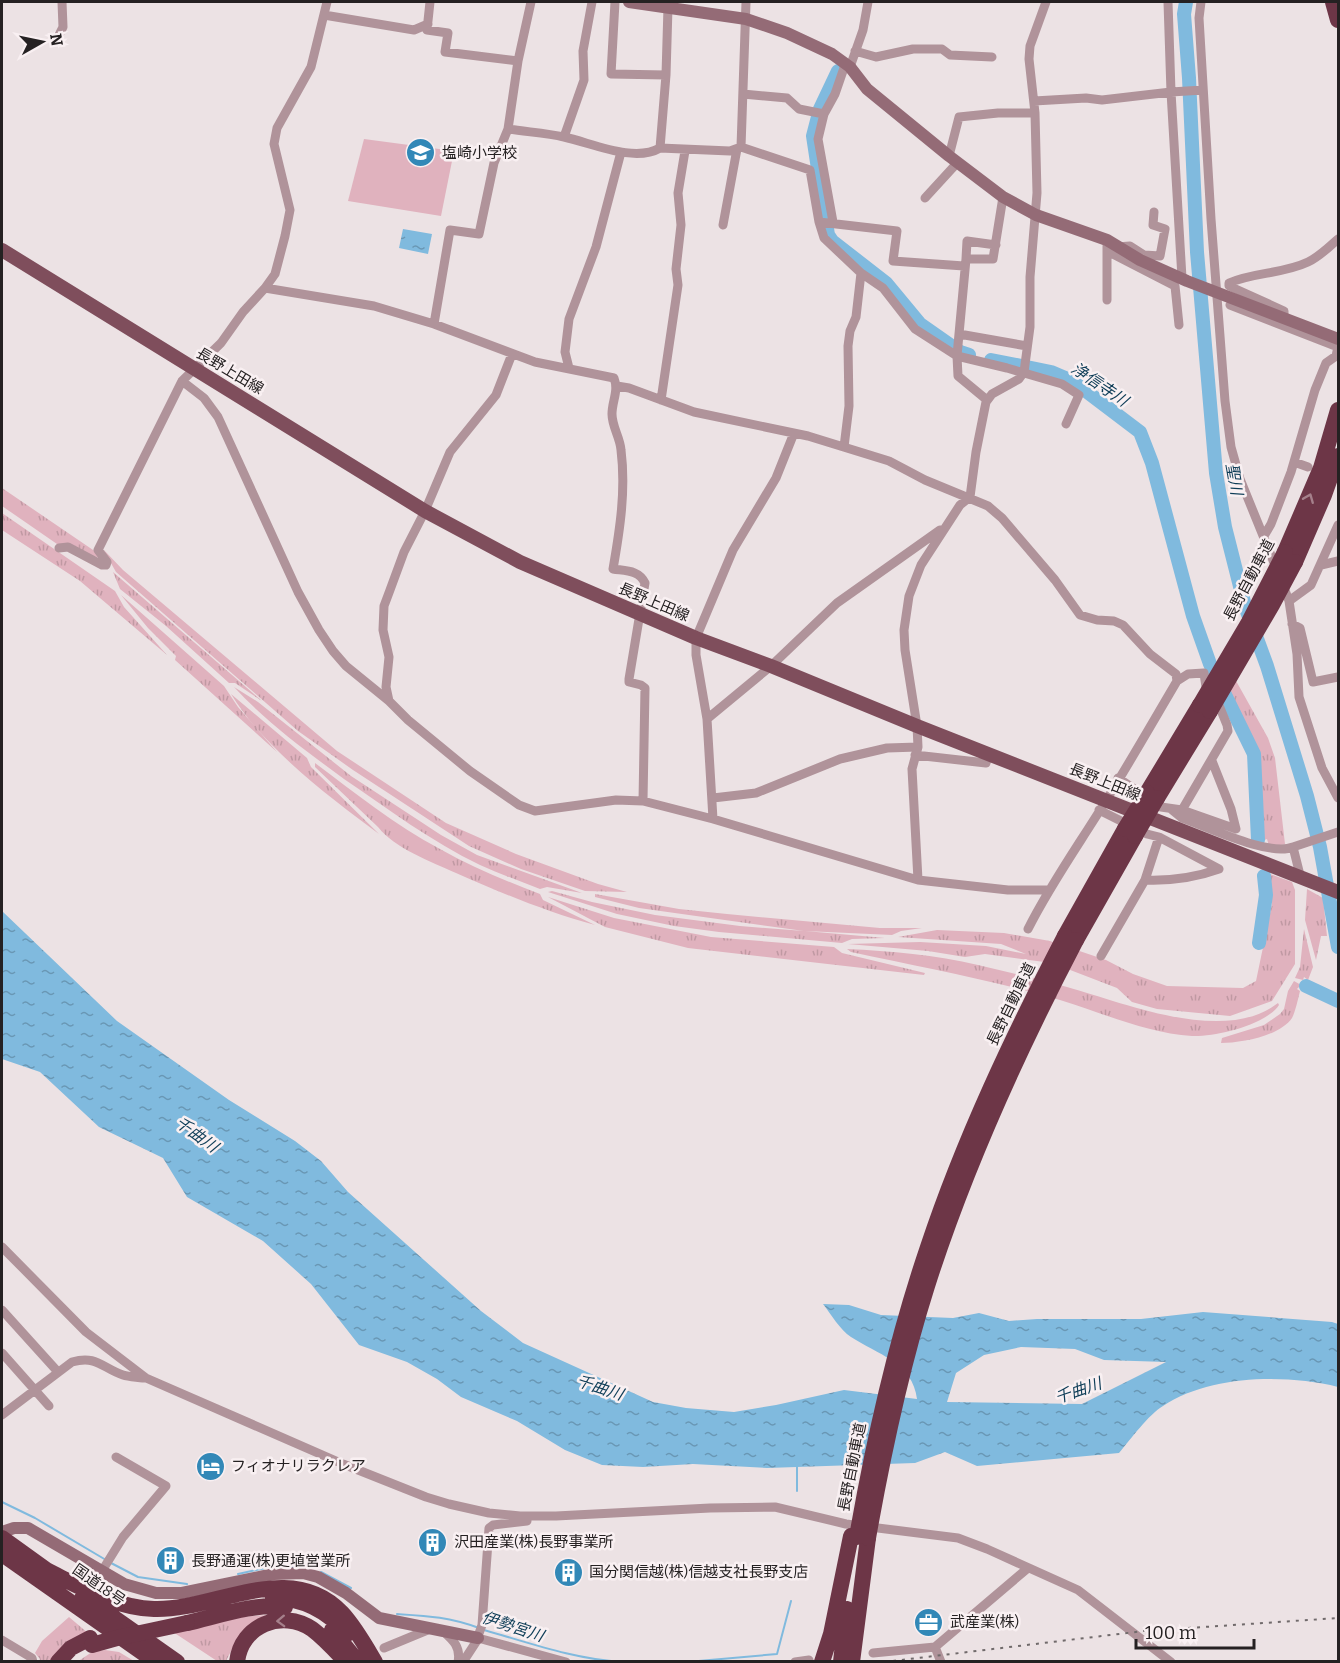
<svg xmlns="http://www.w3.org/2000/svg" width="1340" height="1663" viewBox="0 0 1340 1663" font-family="Bitter,'Noto Sans JP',serif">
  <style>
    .grass { fill: url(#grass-tufts) }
    .pitch { fill: #e0b2be }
    .water { fill: url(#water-ripples); fill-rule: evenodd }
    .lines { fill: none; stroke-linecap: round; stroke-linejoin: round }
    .stream { stroke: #80bade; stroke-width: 2 }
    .river { stroke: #80bade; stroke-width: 14 }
    .street { stroke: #b0939a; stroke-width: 9 }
    .secondary { stroke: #946b76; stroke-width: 12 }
    .primary { stroke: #7f4e5c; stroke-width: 14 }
    .highway { stroke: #6d3647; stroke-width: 16 }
    .rail { stroke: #706a6b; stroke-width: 2; stroke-dasharray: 3 6; stroke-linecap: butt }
    .highway-bridge { stroke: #6d3647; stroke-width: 16 }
    .oneway { stroke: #a5808b }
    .labels { text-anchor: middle; stroke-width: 5; stroke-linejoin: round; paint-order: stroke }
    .poi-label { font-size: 15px; fill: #252122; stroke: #f9f0f2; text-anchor: start }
    .street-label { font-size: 15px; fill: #252122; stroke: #f9f0f2 }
    .water-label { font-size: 16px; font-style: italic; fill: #0e3d57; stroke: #f9f0f2 }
  </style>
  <defs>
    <pattern id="grass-tufts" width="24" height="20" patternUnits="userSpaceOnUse" patternTransform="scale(1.5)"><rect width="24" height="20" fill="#e0b2be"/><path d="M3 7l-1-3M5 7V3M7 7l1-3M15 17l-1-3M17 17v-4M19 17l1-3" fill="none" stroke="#c099a3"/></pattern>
    <pattern id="water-ripples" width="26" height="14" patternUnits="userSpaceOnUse" patternTransform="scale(1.5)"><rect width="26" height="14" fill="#80bade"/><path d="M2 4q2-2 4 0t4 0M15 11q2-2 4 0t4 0" fill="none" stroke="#6997b4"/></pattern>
  </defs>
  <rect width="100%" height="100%" fill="#ece2e4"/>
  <path class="grass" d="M2,488l94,64 9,8 -48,-16 -55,-38z
    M2,513l113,78 9,16 43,48 -87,-74 -78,-51z
    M103,549l20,21 214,181 109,72 70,31 82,30 29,8 -42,-1 -64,-22 -52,-23 -116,-76 -55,-39 -182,-159z
    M113,572l149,129 -27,-18h-6l-63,-57 -46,-37z
    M121,595l103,91 14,21 39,45 -102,-92 1,-4 -28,-28z
    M1235,679l33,59 7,20 10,86 -12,3 -4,-1 -2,-7 -5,2 -6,-94 -29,-55z
    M234,687l24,15 93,74 90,59 36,20 105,38 -35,-6 -7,2c-20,-8 -40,-15 -60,-24 -48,-23 -92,-56 -136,-86 -38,-28 -78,-57 -110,-92z
    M231,694l76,64 4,9 68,67c-50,-37 -116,-87 -148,-140z
    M315,763c40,30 80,62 125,86 32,18 66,32 100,45l3,6 52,25c-49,-13 -93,-32 -139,-52 -24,-11 -62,-25 -78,-46l-63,-60z
    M1270,874l22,8 3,8v74l-23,37 -42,15 -73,-7 -25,-7 -15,-14 -65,-25 -67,-9 -20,3 -37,-6 -80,-7 72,-2 66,4 40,8 -25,-10 -103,-7 39,-7 67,3 46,8 56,19 27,14 34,12 76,2 13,-7 16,-77z
    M1307,889l16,9 4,38h-6l-5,24 -11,-40z
    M552,891l40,11 63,13 85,11 64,5 -165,-23 -44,-11v-3l84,15 48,5 153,14h42l-21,3 -9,4 -87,-4 80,7 -33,1 -10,4 -123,-11 -45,-6 -57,-12 -69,-22z
    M548,897l66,21 97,19 123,10 8,6 83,20 -1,2 -236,-27 -83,-21z
    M1304,929l9,38 -5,13 -4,-3 -1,3 -8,-2 5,-11z
    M847,949c43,2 89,6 131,16 30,7 60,14 89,22 58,16 157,58 211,16l1,2c-13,20 -64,32 -87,31 -46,-3 -89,-23 -132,-36 -68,-20 -139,-33 -209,-48z
    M1294,981l7,4 -4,4 3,2c-2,8 -5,22 -8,27 -12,18 -51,25 -71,25l1,-5 42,-13 16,-11 4,-5 4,-18z
    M266,1615l-11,6 -23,28 -6,12h-9l-44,-29 68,-15z
    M69,1617l20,17 -38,27h-12l1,-2 -5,-6 7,-12z
    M105,1650l14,2 15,9 -57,1 15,-10z"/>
  <path class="pitch" d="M364,139l90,12 -13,65 -93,-15z"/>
  <path class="water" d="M403,229l29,5 -4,20 -29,-6z
    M2,911l115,110 112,79 66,41 26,20 27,31 133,119 42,32 130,59 33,6 48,4 42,-7 68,-15 73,9c-4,-36 -40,-45 -66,-62 -11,-7 -20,-23 -28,-33l26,1 32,10 72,3 26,-5 30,8 28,-2h104l62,-7 129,10 6,2v63c-53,-13 -128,-12 -175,19 -14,8 -33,34 -44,47l-142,13 -32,-14 -30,11 -148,5 -74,-4 -50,3 -41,-2 -37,-15 -48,-29 -56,-24 -24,-18 -30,-17 -48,-17 -48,-61 -48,-43 -76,-44 -24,-39 -64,-31 -59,-55 -38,-13zM1021,1347l54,2 29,11 62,2 -84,42 -135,-2 9,-29 28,-18z"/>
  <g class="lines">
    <path class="stream" d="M797,1491v-27
      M2,1502l33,16 71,42
      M111,1563l27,14 49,7
      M321,1572l30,16
      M238,1574l32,-7h31
      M397,1614c32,2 52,3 82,14
      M484,1630c46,13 90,29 138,32
      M687,1662l90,-8 14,-53"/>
    <path class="river" d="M1186,2l-2,12 5,64 8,174 19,221 9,54 20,79 22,60 40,130 13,51 18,100
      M838,71l-18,38 -7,27 15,99 4,6 54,42 34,41 40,28 9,3
      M991,360l60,12 14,6 13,7 62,47 12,31 41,153 17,48 44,90 4,86
      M1259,943l7,-48 -2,-19
      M1306,986l32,15"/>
    <path class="street" d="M430,2l-3,28 21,3 -3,19 73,9
      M615,2l-4,72 55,1
      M1168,2l3,90 11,186
      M1201,2l-2,16 12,201 14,182 6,46 9,32 37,91
      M324,15l90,15 14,-6
      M57,39l6,-12 -1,-25
      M855,51l21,6 37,-8h29l8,6 42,2
      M850,67l13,-37 5,-28
      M743,94l44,4 12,11 25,5
      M1034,101l52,-3 16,2 69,-8 32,-2
      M508,129c19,3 38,4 56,8 28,6 70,26 96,11l70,3 11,-4 69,23 9,52 5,16 37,35 -5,44 -6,14 -2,15 1,60 -5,41
      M564,137l20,-57 -1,-29 9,-49
      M741,147l5,-145
      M660,148l6,-73 2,-68
      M949,156l10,-39 39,-4h37
      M1003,197l-10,62h-27l-7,75 68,12
      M925,198l33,-36
      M819,222l78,9 -4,30 71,5
      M833,222l-15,-83 6,-25 11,-20 10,-29
      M723,225l14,-76
      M1107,246v54
      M1117,247l13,-1 14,9 16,1 5,-27 -12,-4 1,-13
      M1107,251l68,35 4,39
      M966,259l1,-18 29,4
      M861,273l22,15 32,41 42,27 2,-22
      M265,288l109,18 60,18 101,38 79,16c5,13 -2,23 -2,36 0,13 8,23 9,36 5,40 -1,79 -8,119 13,2 26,1 32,14l-16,96v3l12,3 4,3 -2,113
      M1230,305l108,42
      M434,324l16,-94 29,4 15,-71 14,-34 10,-68 13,-59
      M1279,324l5,-7v-6l-55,-25v-3c25,-11 54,-9 79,-21 11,-5 21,-15 30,-23
      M569,368l-4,-16 4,-33 27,-72 25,-95
      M182,381l22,17 14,19 80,175 21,38 14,21 13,15 43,35 19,19 62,51 49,34 16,6 81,-11 27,1 70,18 205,61 90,10h40
      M617,386l12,2 65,24 114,24 81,25 36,19 63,26 14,12 53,62 25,35 17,5 17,1 9,4 27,29 26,20 1,7
      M661,400l17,-115 -2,-16 5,-44 -3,-32 7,-42
      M987,400l-29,-24 -1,-20 50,12 55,16 17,11 -13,29
      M1294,462l14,5
      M1264,536l7,-12 20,-52 24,-82 11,-27 10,-7 2,-9
      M59,548l9,-1 34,18h4l1,-3 -9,-12 84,-169 39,-38 22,-31 22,-24 10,-14 10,-38 5,-26 -16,-66 3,-16 34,-61 16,-65
      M1321,565l17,-4
      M1283,585l6,16 8,53 2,43 23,71 16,30
      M1289,601l22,-16 27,-60
      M1292,624l8,4 13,54 25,-5
      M389,701l-3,-14 3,-30 -6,-27 1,-24 6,-16 14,-38 21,-41 25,-59 46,-57 16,-41
      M707,719l64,-53 66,-63 103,-73
      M915,755l71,8 3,-10
      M713,798l43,-5 84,-34 47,-11 31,-1
      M1171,809l11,9c26,9 87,39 111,29
      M1099,810l48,24 12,3 -14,43 -44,76
      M1182,810l54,19 -5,-20 -19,-48
      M713,819l-6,-100 -11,-64v-17l37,-88 43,-72 18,-45
      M1301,879l-8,-32 45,-15
      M918,880l-6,-111 6,-22 -1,-21 -12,-76 -1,-20 5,-34 12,-31 39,-60 10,-8 6,-45 10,-50 6,-8 27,-15 5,-7 6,-45v-50l7,-84 -2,-80 -6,-54 1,-13 16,-44
      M1145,880c26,1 49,-2 74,-11l-60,-32
      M1028,929c23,-46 52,-86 79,-130 24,-39 47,-79 70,-118l11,-7 16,-1 2,14 10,11 11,27 1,6 -46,79 -21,-3 -43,-29
      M2,1247l84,85 60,46 197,86 83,33 23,7 40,9 31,3h36l154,-8 65,-1 71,17 112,14 29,11 91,41 93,72
      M2,1310l56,62
      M2,1353l47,53
      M2,1415l70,-53c25,-7 30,6 51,13 6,2 14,2 20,3
      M102,1571l21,-34 43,-51 -50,-29
      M443,1631c10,9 18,16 15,31
      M478,1638l88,24
      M2,1640l30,18 1,4
      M935,1647l6,15
      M384,1648l46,-19
      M873,1653l62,-6 93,-79
      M463,1662l13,-20 6,-17 7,-97 4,-3 34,-4
      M795,1662l14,-2"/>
    <path class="secondary" d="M629,2l117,17 41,14 45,21 18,13 17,22 82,67 54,41 33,18 71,25 33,20 47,21 151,58
      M2,1532l12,-4h14l96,56 32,9h26l92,-19 29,-1 15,4 28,16 33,25 99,20"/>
    <path class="primary" d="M2,250l423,261 95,51 176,76 75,28 146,60 421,166"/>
    <path class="highway" d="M1333,2l5,18
      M1285,552l36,-84 17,-58
      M1295,562l29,-67 14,-39
      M1147,793l53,-88
      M1157,798l53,-87
      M1065,936l60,-107
      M1076,940l59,-104
      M2,1538l50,36
      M2,1554l154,108
      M44,1569c35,17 71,39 110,40 61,2 136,-51 188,4 13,14 23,32 33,49
      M83,1596l94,66
      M273,1598c30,0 55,13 74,36
      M187,1623c31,-7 66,-20 98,-16
      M332,1630l26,32
      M58,1662l13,-14 19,-10
      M237,1662c4,-37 45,-53 75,-33 12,9 24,22 34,33
      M822,1662l9,-28 20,-98
      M841,1662l6,-53
      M852,1662l16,-124"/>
    <path class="rail" d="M884,1662l260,-31 194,-13"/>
    <path class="highway-bridge" d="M1200,705l49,-83 36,-70
      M1210,711l62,-106 23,-43
      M1125,829l22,-36
      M1135,836l22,-38
      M857,1537c17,-98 39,-196 71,-290 36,-108 85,-211 137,-311
      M868,1538c15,-85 33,-170 59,-252 38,-119 91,-235 149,-346
      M92,1645l25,-7 70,-15"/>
  </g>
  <defs><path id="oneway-chevron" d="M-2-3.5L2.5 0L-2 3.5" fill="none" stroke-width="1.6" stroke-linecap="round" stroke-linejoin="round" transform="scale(1.5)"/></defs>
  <g class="oneway">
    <use href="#oneway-chevron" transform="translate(1309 498) rotate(-68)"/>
    <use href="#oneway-chevron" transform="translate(281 1621) rotate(178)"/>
  </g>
  <defs>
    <symbol id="school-disc" viewBox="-11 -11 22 22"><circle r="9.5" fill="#3288b7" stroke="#f9f0f2"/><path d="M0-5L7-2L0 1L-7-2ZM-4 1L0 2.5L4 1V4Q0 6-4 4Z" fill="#fff"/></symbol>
    <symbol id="hotel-disc" viewBox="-11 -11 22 22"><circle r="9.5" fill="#3288b7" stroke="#f9f0f2"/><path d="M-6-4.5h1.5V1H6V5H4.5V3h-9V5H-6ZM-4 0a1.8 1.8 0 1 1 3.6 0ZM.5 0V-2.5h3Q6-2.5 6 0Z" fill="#fff"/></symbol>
    <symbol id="building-disc" viewBox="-11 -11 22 22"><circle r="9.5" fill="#3288b7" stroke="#f9f0f2"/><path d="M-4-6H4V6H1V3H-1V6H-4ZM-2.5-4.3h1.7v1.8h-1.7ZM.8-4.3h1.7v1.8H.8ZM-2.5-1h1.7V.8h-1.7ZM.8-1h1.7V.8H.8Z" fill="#fff"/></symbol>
    <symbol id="office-disc" viewBox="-11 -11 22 22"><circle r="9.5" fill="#3288b7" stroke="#f9f0f2"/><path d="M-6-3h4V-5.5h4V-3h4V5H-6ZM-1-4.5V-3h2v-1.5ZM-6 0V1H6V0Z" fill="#fff"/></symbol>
  </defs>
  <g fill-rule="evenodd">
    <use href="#school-disc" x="404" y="136" width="33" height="33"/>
    <use href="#hotel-disc" x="194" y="1450" width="33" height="33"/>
    <use href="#building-disc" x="416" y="1526" width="33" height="33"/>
    <use href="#building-disc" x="154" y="1544" width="33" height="33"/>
    <use href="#building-disc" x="552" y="1556" width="33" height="33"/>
    <use href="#office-disc" x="912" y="1606" width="33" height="33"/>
  </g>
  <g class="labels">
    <g class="poi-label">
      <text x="442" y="158">塩崎小学校</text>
      <text x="231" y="1471">フィオナリラクレア</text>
      <text x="454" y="1547">沢田産業(株)長野事業所</text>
      <text x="191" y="1566">長野通運(株)更埴営業所</text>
      <text x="589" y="1577">国分関信越(株)信越支社長野支店</text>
      <text x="950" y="1627">武産業(株)</text>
    </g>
    <g class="street-label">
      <text transform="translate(230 371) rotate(31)" y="5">長野上田線</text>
      <text transform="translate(1249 580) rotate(-62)" y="5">長野自動車道</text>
      <text transform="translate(654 602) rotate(23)" y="5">長野上田線</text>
      <text transform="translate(1105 782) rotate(22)" y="5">長野上田線</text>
      <text transform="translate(1011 1004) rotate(-64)" y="5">長野自動車道</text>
      <text transform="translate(852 1467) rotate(-79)" y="5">長野自動車道</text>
      <text transform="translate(99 1585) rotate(35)" y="5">国道18号</text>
    </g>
    <g class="water-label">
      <text transform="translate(1100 384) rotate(34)" y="6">浄信寺川</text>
      <text transform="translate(1235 479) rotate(80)" y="6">聖川</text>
      <text transform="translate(197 1134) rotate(36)" y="6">千曲川</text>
      <text transform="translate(600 1387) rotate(18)" y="6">千曲川</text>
      <text transform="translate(1078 1390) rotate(-19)" y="6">千曲川</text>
      <text transform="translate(513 1626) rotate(18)" y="6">伊勢宮川</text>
    </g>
  </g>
  <rect width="1340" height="1663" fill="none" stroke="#252122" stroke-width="6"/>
  <g transform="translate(42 42) rotate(81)" stroke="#f9f0f2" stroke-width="4.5" paint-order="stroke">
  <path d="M0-4.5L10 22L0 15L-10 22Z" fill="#252122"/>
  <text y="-9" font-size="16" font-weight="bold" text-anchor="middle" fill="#252122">N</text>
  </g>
  <path d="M1136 1639v9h118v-9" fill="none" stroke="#252122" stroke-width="3"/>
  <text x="1145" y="1639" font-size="18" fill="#252122" stroke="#f9f0f2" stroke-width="4.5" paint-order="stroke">100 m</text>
</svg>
